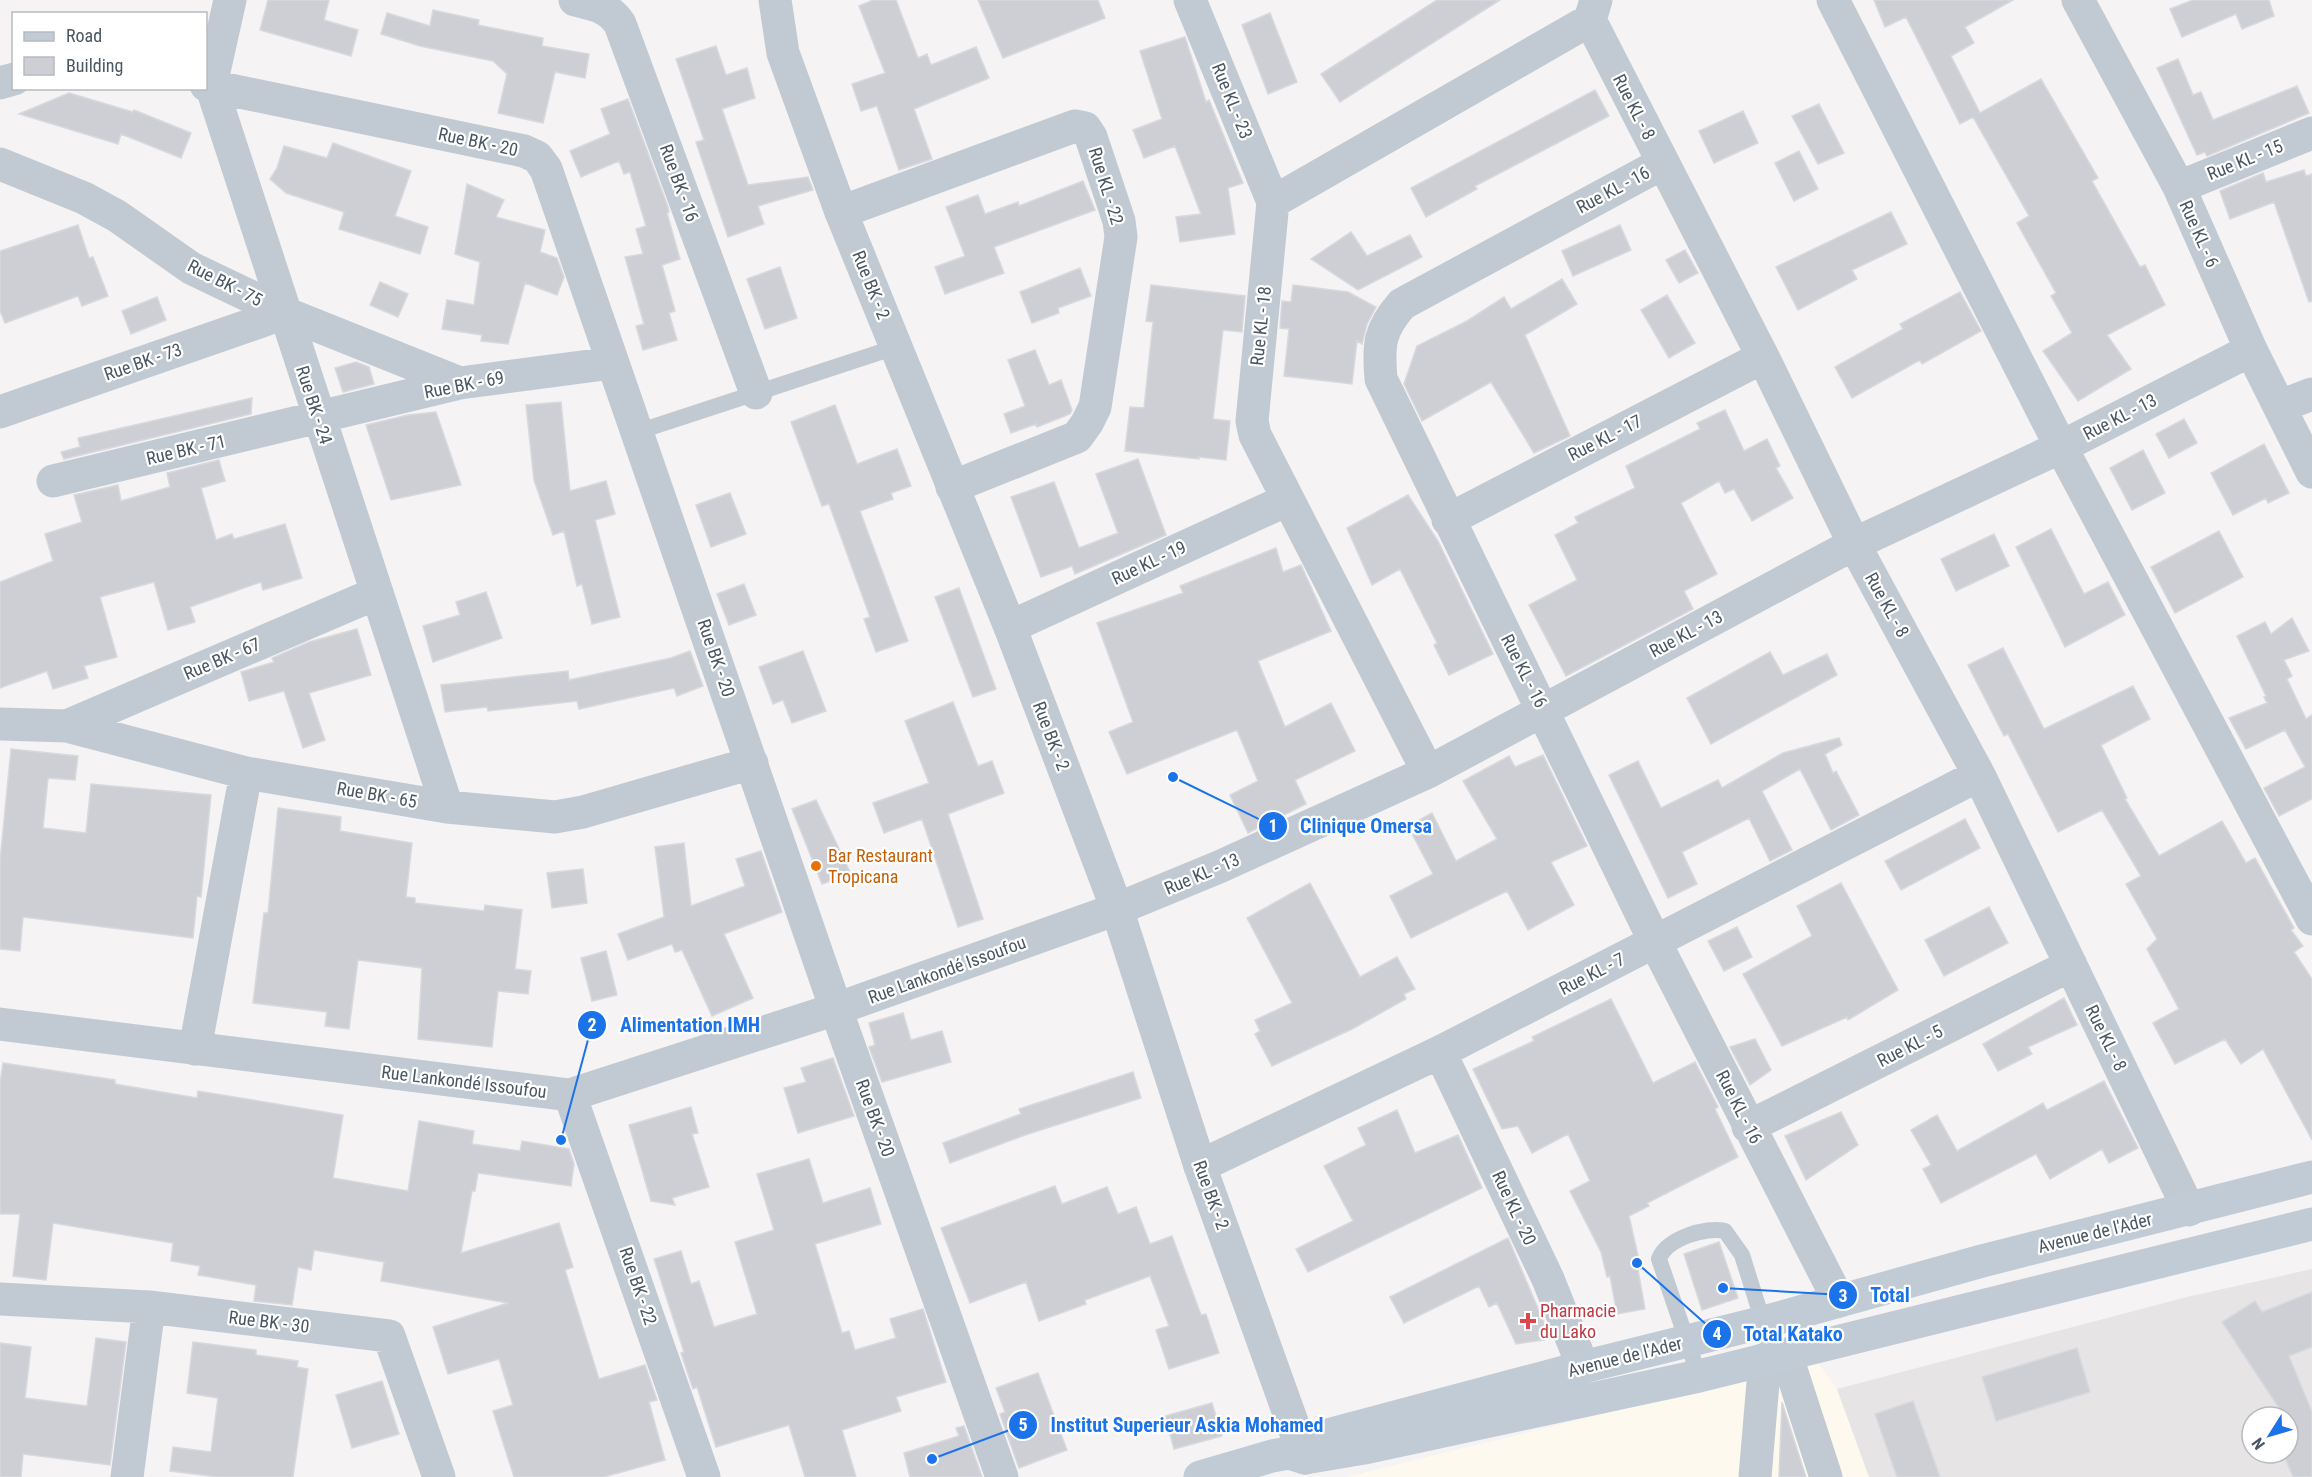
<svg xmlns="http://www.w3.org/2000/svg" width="2312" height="1477" viewBox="0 0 2312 1477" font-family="'Roboto Condensed',sans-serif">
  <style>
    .commercial { fill: #fdf9ef }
    .education { fill: #e6e4e5; fill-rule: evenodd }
    .building { fill: #cdcfd5; stroke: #d7d9de; stroke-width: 1.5 }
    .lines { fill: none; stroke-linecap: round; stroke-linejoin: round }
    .service { stroke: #c1cad2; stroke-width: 16 }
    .minor { stroke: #c1cad2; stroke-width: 33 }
    .tertiary { stroke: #c1cad2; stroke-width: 33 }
    .secondary { stroke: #c1cbd6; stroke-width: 33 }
    .food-dot { fill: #e8710a; stroke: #fff; stroke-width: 2 }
    .health-dot { fill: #e0444e; stroke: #fff; stroke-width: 2 }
    .labels { text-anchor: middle; stroke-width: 4.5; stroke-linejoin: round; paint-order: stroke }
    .street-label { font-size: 18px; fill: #4a5661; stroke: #fff }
    .food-label { font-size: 18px; fill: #c56008; stroke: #fff; text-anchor: start }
    .health-label { font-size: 18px; fill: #be3a42; stroke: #fff; text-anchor: start }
    .leader { fill: none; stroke: #1a73e8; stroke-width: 2 }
    .callout-dot { fill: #1a73e8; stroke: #fff; stroke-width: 2 }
    .mark-label { font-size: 18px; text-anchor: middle; font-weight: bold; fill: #fff }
    .callout-label { font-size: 20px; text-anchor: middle; font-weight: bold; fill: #1a73e8; stroke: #fff; stroke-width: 4.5; stroke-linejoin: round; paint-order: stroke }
  </style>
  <rect width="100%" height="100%" fill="#f5f3f3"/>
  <path class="commercial" d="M1817,1361l20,28 32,88h-523z"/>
  <path class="education" d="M2312,1269v208h-443l-32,-88 350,-92zM2252,1417h36v36h-36z"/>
  <path class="building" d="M268,0h61l-5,20 34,10 -7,26 -91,-26z
    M873,0h23l22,58 9,-4 4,11 45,-18 13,31 -75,31 18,50 -33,11 -22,-64 -16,5 -9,-27 33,-11 -26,-67z
    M978,0h120l7,18 -102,40z
    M1437,0h63l-160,102 -19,-28z
    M1874,0h139l-48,27 9,16 -23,13 29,57 61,-34 57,99 -6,3 48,86 5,-2 20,40 -58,30 24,34 -53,32 -35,-50 29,-18 -21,-37 5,-3 -39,-70 12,-7 -56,-99 -13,7 -54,-107 -21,10z
    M2193,0h76l5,16 -32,13 -6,-15 -54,23 -12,-28z
    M433,10l46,10 -1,5 65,13 -1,8 47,8 -4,24 -30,-6 -12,51 -45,-10 9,-39 -14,-13 -73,-15 -39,-12 6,-21 43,13z
    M1270,13l27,69 -29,12 -26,-69z
    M1185,37l21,65 3,-2 34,83 -15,5 7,46 -55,8 -4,-25 25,-3 -26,-68 -31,12 -11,-28 29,-11 -22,-68z
    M716,46l10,29 21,-7 8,30 -33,11 26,76 60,-8 5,13 -55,16 6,18 -36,13 -32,-95 8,-2 -28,-81z
    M2178,59l15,36 8,-3 12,28 84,-34 12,27 -102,43 -2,-4 -8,3 -40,-87z
    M1595,90l14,26 -134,70 2,3 -51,28 -15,-29z
    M69,93l64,19 1,-2 57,23 -10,25 -60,-24 -3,10 -99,-30z
    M628,99l40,108 1,5 -2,1 13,46 -18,6 13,46 -6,2 8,27 -34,10 -7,-24 8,-2 -19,-67 18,-3 -7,-25 10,-3 -16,-54 -6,2 -5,-13 -38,16 -11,-26 40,-17 -9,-25z
    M1819,104l25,49 -26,11 -26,-48z
    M1743,111l15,32 -44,20 -15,-32z
    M333,143l78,28 -16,45 33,11 -8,27 -81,-25 5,-17 -58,-19 -16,-14 7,-11 7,-22 43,12z
    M1799,151l19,38 -24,12 -19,-38z
    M2304,170l2,6 6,-2v127l-3,1 -35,-100 -44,17 -10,-28 43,-18 3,9z
    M1083,181l12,29 -101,37 10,26 -59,21 -10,-27 30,-11 -19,-49 32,-12 7,19 33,-12 1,4z
    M467,184l37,16 -8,17 49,13 -5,22 17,6 7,19 -7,18 -32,-12 -17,61 -27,-3 1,-6 -40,-6 5,-29 27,5 6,-43 -25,-8z
    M1891,212l16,32 -55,26 5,9 -59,31 -22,-43z
    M78,225l11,33 4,-1 15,39 -26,10 -4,-10 -73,27 -5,-12v-60z
    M1620,225l11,25 -58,26 -11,-25z
    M1351,232l16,24 43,-21 12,22 -64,33 -47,-31z
    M1685,250l13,23 -19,10 -13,-23z
    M780,267l17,51 -32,11 -18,-50z
    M1080,268l11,28 -33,12 1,5 -27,10 -12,-31z
    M1562,279l15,25 -52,31 45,101 -36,17 -43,-71 -69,39 -18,-37 13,-38 50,-25 37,-24 7,12z
    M380,282l28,12 -10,23 -28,-12z
    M1151,285l94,11 -3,36 -19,-2 -10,89 17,2 -4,39 -27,-3v2l-74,-8 5,-44 14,1 9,-86 -7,-1z
    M1293,285l55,7 28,15 -9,17 -5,20 -5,-3 -5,43 -68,-8 5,-47 -9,-1 2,-27 9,1z
    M1960,292l21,39 -59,33 -2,-4 -68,38 -17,-31 68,-38 -3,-5z
    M1667,295l28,48 -26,15 -28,-48z
    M157,297l9,23 -35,14 -9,-23z
    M1035,350l14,35 12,-5 11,30 -2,4 -33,13 -1,-3 -25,9 -7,-19 21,-8 -17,-46z
    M356,362l13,5 5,17 -31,8 -8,-24z
    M252,398l-1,16 -187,45 -3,-7 19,-5 -2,-9z
    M561,402l9,89 36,-10 9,33 -20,6 25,97 -28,7 -10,-40 -5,2 -13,-55 -11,4 -19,-55 -8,-75z
    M835,405l22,59 40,-15 14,37 -20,7 2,6 -33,12 48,130 -32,11 -12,-33 6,-2 -41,-113 -7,2 -31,-84z
    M1725,410l19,41 23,-12 13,27 -4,2 17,30 -41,23 -18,-32 -9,4 -6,-12 -38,22 36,71 -33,17 9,18 -127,67 -37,-71 48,-25 -22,-45 23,-12 -3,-6 60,-29 -9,-22 74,-37 -3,-6z
    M436,412l25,73 -70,15 -25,-75 42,-10z
    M2184,419l13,24 -28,15 -13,-24z
    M2264,444l25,49 -21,10 -2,-5 -33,17 -22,-42z
    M2143,450l22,43 -33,17 -22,-42z
    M1138,459l28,76 -91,39 -3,-8 -31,11 -30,-80 43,-15 25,66 39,-15 -22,-59z
    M219,460l6,21 -24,7 15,52 16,-6 2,5 51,-15 17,54 -39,12 -2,-8 -71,25 5,15 -27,8 -14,-48 -54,15 17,60 -33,9 4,12 -35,11 -6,-18 -47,17v-106l53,-21 -8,-27 37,-12 -8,-27 44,-10 3,16 49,-14 -3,-14z
    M730,493l16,41 -35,13 -15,-42z
    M1408,495l30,46 55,113 -44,21 -15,-30 3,-2 -37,-74 -28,16 -25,-57z
    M2051,529l33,65 24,-12 17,33 -60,32 -49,-100z
    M2219,531l24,46 -68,36 -24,-46z
    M1994,534l15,32 -53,25 -15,-32z
    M1276,548l7,24 18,-7 30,66 -73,30 27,66 46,-24 24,48 -60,29 11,24 -58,29 -18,-38 28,-14 -21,-51 -110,44 -18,-42 24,-10 -36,-99 86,-30 -3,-7z
    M744,584l12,31 -27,10 -12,-31z
    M959,588l37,101 -23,8 -38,-100z
    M486,592l16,46 -69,24 -10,-36 37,-11 -4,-13z
    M2292,618l17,33 -25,9 8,16 -5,3 19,40 6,-4v84l-33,17 -15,-28 41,-21 -20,-37 -39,19 -17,-31 38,-15 -3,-6 2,-1 -29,-60 28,-14 6,12z
    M357,629l14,46 -62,18 16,47 -22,8 -19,-57 -35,10 -8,-29 33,-10 -2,-4 37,-16z
    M2003,648l41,81 89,-43 17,33 -49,26 26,53 -2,1 34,57 63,-35 24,42 9,-5 39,70 -3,2 12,16 -9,6 18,27v161l-49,-91 -22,15 -16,-25 -50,25 -22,-41 26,-14 -32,-60 10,-10 -31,-55 15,-8 -39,-66 -44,22 -50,-98 -4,2 -36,-71z
    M690,651l13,35 -26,10 -3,-8 -95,21 -2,-8 -89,10 -1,-4 -42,5 -4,-27 127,-14 1,9 102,-22z
    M803,651l23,60 -34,12 -9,-23 -10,4 -14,-37z
    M1770,652l13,23 44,-21 10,21 -126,69 -24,-46z
    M953,702l25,64 14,-5 12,32 -56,21 35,105 -25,8 -36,-108 -38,14 -11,-30 56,-20 -24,-62z
    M1839,738l3,7 -17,9 8,19 3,-2 23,44 -28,15 -31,-61 -38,22 30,59 -22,11 -21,-43 -67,34 15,32 -29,14 -59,-123 29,-14 23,47 57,-28 4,8 61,-35z
    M11,749l67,7 -3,24 -27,-2 -5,50 43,5 5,-49 120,11 -10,102 -4,-1 -4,42 -170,-21 -3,34 -20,-2v-88z
    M1543,755l44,91 -36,16 23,43 -46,25 -21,-39 -96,47 -21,-42 43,-22 -25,-48 24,-13 24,48 41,-22 -34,-58 46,-25 6,11z
    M816,800l35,74 -29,10 -30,-75z
    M278,808l63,9 -1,14 72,12 -6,54 9,1v5l69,8 1,-6 37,5 -7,59 16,2 -3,23 -30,-3 -6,56 -74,-8 4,-71 -64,-8 -9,69 -24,-3 2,-14 -74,-9 11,-90h4z
    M1965,819l15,29 -79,42 -16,-29z
    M684,843l7,63 54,-20 -9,-27 25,-8 21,61 -58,22 29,64 -41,18 -30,-66 -7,2 -3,-8 -44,16 -10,-26 46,-17 -9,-70z
    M583,869l4,34 -35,5 -5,-35z
    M1310,883l50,94 37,-20 18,32 -11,5 2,5 -54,30 -80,37 -17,-32 5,-3 -5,-11 37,-17 -45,-85z
    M1841,883l57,107 -50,30 -1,-3 -65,29 -39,-72 69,-38 -15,-30z
    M1989,907l19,36 -64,33 -19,-36z
    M1737,927l15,30 -28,14 -16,-30z
    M606,951l11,44 -25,6 -11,-43z
    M2064,998l13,27 -49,22 4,7 -34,17 -15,-27z
    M1611,999l42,84 42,-21 23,45 -3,2 23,48 -91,46 2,3 -20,10 12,53 -3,1 7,39 -28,5 -7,-38 -3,1 -6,-25 -31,-61 20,-10 -22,-47 -36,19 -14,-27 -16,3 -29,-60 61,-28 -2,-4z
    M903,1013l8,27 31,-9 9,31 -69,20 -13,-35 6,-2 -6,-22z
    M1755,1039l16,31 -21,15 -20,-38z
    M833,1058l21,58 -56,17 -14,-45 22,-6 -5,-14z
    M3,1063l112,17v4l82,14 1,-7 145,24 -10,63 75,13 11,-70 55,10 -2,13 48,7 2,-10 47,8 5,15 -3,22 -93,-13 -3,18h-3l-11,62 98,-30 14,44 -8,3 34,109 46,-14 12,35 -8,2 16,58 -61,17h-90l-21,-66 20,-6 -14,-46 -51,15 -15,-47 75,-24 -127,-22 3,-19 -70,-12 -3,20 -13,-3 -6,38 -38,-4 2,-16 -58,-10 2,-9 -29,-5 2,-18 -120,-20 -7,57 -33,-4 7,-62h-20v-131z
    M1133,1072l8,26 -116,37 -75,28 -7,-20 78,-29 -2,-5z
    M2104,1081l34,67 -29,15 -7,-14 -52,30 -14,-25 -95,49 -18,-34 8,-4 -20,-35 26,-15 20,36 86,-48 4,7z
    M691,1107l7,26 -6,1 17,53 -37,11 3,7 -24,-4 -22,-76z
    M1397,1110l18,43 43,-18 24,53 -174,84 -12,-23 57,-28 -29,-55 42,-21 -8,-17z
    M1841,1112l17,33 -52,35 -21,-44z
    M809,1159l14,44 47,-15 11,36 -66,20 27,89 7,-2 6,19 41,-12 -6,-19 33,-10 23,73 -50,15 5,14 -59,19 14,47h-51l-16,-52 -73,22 -19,-60 -4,2 -12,-36 3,-1 -30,-93 27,-8 10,33 8,-3 15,46 43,-13 -22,-72 39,-12 -17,-56z
    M1055,1186l7,18 45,-17 11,27 18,-7 14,37 22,-8 29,79 5,-1 13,39 -50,16 -13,-39 13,-4 -19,-50 -65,24 1,4 -47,17 -13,-39 -56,21 -29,-75z
    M1508,1238l43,101 -35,5 -19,-41 -8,4 -10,-21 -75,37 -14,-26z
    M1719,1242l19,56 -36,12 -18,-56z
    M2312,1292v55l-23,9 23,56v65h-19l-10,-24h5v-36h-19l-2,-4 12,-5 -57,-86 33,-21 7,11z
    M96,1338l30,4 -16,123 -87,-11 -2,23h-21v-134l31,4 -6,51 62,8z
    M193,1342l63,8v5l42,6 -1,6 11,2 -15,108h-75l-48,-6 3,-24 38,5 7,-54 -31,-5z
    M2077,1348l13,44 -94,29 -14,-44z
    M1038,1373l29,77 -48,18 -19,-54 5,-2 -9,-24z
    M382,1381l17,53 -47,14 -16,-53z
    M1913,1401l27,76h-43l-22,-63z
    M1782,1402l24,75h-27z
    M1212,1403l10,33 -48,13 -9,-33z
    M964,1426l18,51h-72l-6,-24 55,-17 -3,-8z"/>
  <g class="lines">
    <path class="service" d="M637,432l259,-85
      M1699,1376l-40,-117c7,-20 47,-33 66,-28l17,24 32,102"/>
    <path class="minor" d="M230,0l-19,85 236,722
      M575,0c20,5 34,7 45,24l136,369
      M1190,0l83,202
      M1596,0l-6,20 173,337 91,187 125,231 210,435
      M1833,0l228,447 251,472
      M2078,0l101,187 72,163 61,122
      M0,83l14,-4
      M206,85l318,66 13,6 9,12 290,840 166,468
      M1663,163l-261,141c-23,26 -24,41 -21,75l274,563 184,359
      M0,164l84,34 33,18 74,52 94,45 175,70
      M2179,187l133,-54
      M841,212l234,-86 10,2 6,9 28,84 2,16 -26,170 -8,16 -10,14 -125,50
      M2281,406l31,-12
      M0,412l285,-99
      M53,481l407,-98 152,-20
      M1448,520l315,-163
      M1010,627l277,-127
      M0,724l67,2 179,47 201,34 108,10 28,-5 169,-49
      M67,726l310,-133
      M1428,772l-173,-337 -3,-14 21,-219 317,-182
      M1117,909l102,-42 209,-95 426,-228 207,-97 190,-97
      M195,1049l51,-276
      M1440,1052l108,227 35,88
      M570,1095l134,382
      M1748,1127l323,-162
      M1200,1166l240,-114 539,-277
      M0,1299l149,8 240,29 50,141
      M1786,1354l40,123
      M127,1477l22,-170
      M1755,1477l10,-118"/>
    <path class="tertiary" d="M775,0l8,53 58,159 169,415 107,282 83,257 105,292
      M0,1024l570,71 266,-86 281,-100"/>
    <path class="secondary" d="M1328,1435l255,-68 181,-45 218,-61 330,-84
      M1200,1477l72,-21 17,-3 16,5 59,-10 335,-72 613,-152"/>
  </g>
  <circle class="food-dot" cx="816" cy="866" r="6"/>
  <path class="health-dot" d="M1525 1312h6v6h6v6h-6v6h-6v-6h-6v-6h6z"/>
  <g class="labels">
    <g class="street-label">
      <text transform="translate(1232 101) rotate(68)" y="6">Rue KL - 23</text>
      <text transform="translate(1634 107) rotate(63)" y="6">Rue KL - 8</text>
      <text transform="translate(478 142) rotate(12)" y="6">Rue BK - 20</text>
      <text transform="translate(2245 160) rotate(-22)" y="6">Rue KL - 15</text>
      <text transform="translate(679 183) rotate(70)" y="6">Rue BK - 16</text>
      <text transform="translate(1106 186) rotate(73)" y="6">Rue KL - 22</text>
      <text transform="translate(1613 190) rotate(-28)" y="6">Rue KL - 16</text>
      <text transform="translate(2199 234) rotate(66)" y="6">Rue KL - 6</text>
      <text transform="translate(225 283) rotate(27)" y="6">Rue BK - 75</text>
      <text transform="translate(871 285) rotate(68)" y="6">Rue BK - 2</text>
      <text transform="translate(1261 326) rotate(-84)" y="6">Rue KL - 18</text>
      <text transform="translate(143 362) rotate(-19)" y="6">Rue BK - 73</text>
      <text transform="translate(464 385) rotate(-11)" y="6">Rue BK - 69</text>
      <text transform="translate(314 405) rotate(72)" y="6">Rue BK - 24</text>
      <text transform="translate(2120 417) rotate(-27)" y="6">Rue KL - 13</text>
      <text transform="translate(1605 438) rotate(-27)" y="6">Rue KL - 17</text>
      <text transform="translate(186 450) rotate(-13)" y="6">Rue BK - 71</text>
      <text transform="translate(1149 563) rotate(-25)" y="6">Rue KL - 19</text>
      <text transform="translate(1887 605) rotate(61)" y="6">Rue KL - 8</text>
      <text transform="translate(1686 634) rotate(-28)" y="6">Rue KL - 13</text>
      <text transform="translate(716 658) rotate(71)" y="6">Rue BK - 20</text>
      <text transform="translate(222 659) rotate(-23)" y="6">Rue BK - 67</text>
      <text transform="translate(1524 671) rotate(63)" y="6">Rue KL - 16</text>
      <text transform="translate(1051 736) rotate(69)" y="6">Rue BK - 2</text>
      <text transform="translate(377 795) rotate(10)" y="6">Rue BK - 65</text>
      <text transform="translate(1202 874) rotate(-23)" y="6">Rue KL - 13</text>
      <text transform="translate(947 970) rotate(-20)" y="6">Rue Lankondé Issoufou</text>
      <text transform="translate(1592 974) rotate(-27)" y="6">Rue KL - 7</text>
      <text transform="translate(2106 1038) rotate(64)" y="6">Rue KL - 8</text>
      <text transform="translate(1910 1046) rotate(-27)" y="6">Rue KL - 5</text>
      <text transform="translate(464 1082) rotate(7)" y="6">Rue Lankondé Issoufou</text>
      <text transform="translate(1739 1107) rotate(63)" y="6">Rue KL - 16</text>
      <text transform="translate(875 1118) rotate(70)" y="6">Rue BK - 20</text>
      <text transform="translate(1211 1195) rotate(70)" y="6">Rue BK - 2</text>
      <text transform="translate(1514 1208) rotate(65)" y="6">Rue KL - 20</text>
      <text transform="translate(2095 1233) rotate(-14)" y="6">Avenue de l'Ader</text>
      <text transform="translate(638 1286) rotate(71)" y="6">Rue BK - 22</text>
      <text transform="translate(269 1322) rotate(7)" y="6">Rue BK - 30</text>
      <text transform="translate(1625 1357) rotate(-14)" y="6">Avenue de l'Ader</text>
    </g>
    <g class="food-label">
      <text x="828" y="862">Bar Restaurant<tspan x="828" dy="21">Tropicana</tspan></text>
    </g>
    <g class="health-label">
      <text x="1540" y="1317">Pharmacie<tspan x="1540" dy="21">du Lako</tspan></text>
    </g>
  </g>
  <path class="leader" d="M1173 777L1273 826M561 1140L592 1025M1723 1288L1843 1295M1637 1263L1717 1334M932 1459L1023 1425"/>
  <g class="callout-dot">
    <circle cx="1173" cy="777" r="6"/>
    <circle cx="561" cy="1140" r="6"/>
    <circle cx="1723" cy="1288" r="6"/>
    <circle cx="1637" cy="1263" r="6"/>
    <circle cx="932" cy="1459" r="6"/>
    <circle cx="1273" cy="826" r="15"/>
    <circle cx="592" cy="1025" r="15"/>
    <circle cx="1843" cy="1295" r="15"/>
    <circle cx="1717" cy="1334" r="15"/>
    <circle cx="1023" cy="1425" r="15"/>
  </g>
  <g class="mark-label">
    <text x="1273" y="832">1</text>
    <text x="592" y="1031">2</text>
    <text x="1843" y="1302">3</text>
    <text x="1717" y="1340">4</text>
    <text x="1023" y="1431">5</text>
  </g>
  <g class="callout-label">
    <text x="1366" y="833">Clinique Omersa</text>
    <text x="690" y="1032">Alimentation IMH</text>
    <text x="1890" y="1302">Total</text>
    <text x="1793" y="1341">Total Katako</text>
    <text x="1187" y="1432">Institut Superieur Askia Mohamed</text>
  </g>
  <rect x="12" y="12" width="195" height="78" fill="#ffffff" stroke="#b7bbc0" stroke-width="1.5"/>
  <rect x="24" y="32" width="30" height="9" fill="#c1cbd6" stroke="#b7bbc0" stroke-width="1.5"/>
  <text x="66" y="42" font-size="18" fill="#4a5661">Road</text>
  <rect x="24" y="57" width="30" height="18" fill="#cdcfd5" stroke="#b7bbc0" stroke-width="1.5"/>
  <text x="66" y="72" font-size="18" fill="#4a5661">Building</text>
  <g transform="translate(2270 1435) rotate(233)"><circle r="28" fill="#ffffff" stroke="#b7bbc0" stroke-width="1.5"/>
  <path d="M0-4.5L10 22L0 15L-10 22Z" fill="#1a73e8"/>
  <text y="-9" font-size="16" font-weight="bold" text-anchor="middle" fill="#4a5661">N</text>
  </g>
</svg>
